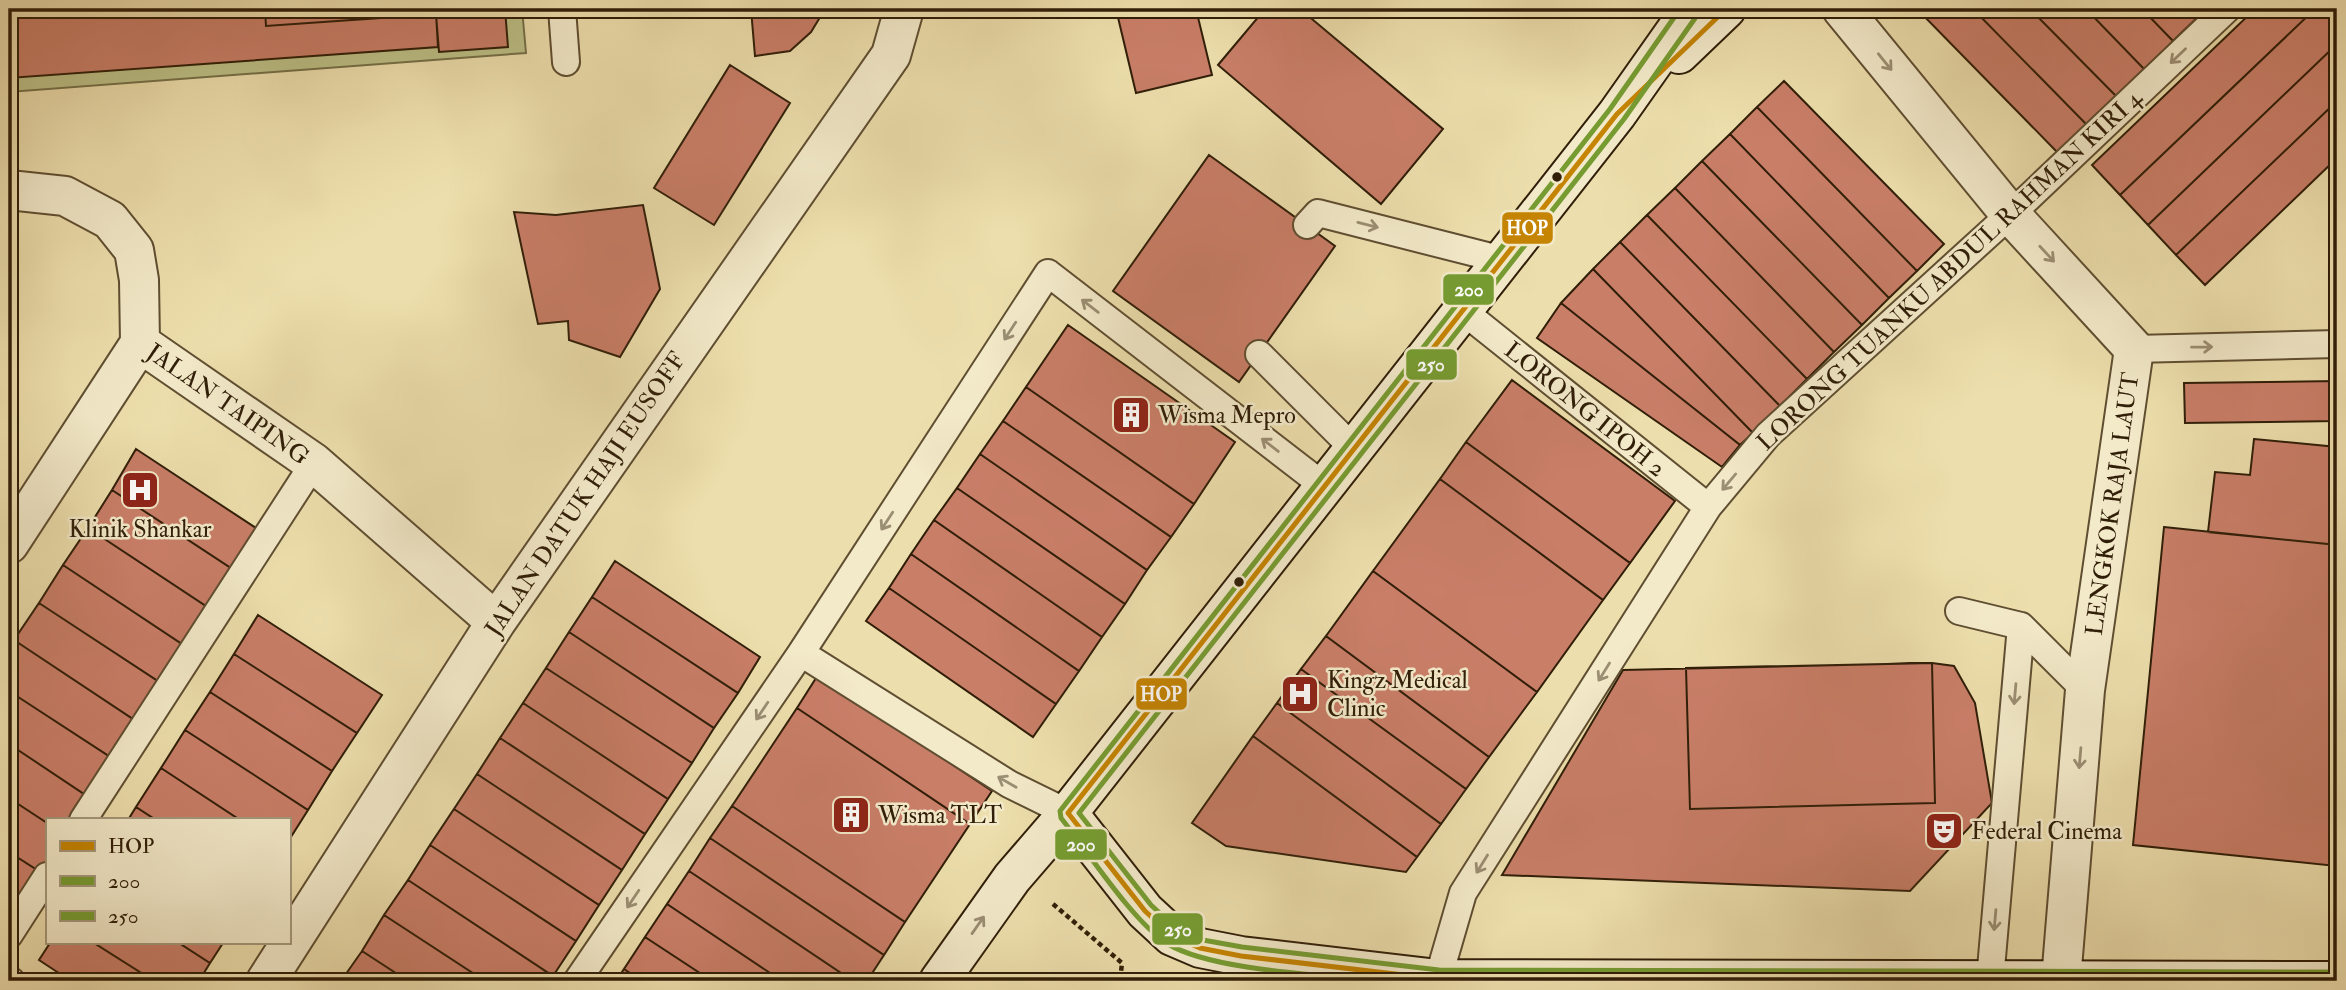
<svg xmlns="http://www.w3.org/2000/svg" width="2346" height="990" viewBox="0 0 2346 990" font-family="'IM FELL Double Pica',serif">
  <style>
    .green { fill: #bcc187; stroke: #767048; stroke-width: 2 }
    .building { fill: #c97e68; stroke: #301e08; stroke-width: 2 }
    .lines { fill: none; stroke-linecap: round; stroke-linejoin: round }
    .service-casing { stroke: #5f4e31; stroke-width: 30 }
    .minor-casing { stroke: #5f4e31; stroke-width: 42 }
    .secondary-casing { stroke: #301e08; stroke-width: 42 }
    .path { stroke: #301e08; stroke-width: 4.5; stroke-dasharray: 5 3.5; stroke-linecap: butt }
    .service { stroke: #f3eaca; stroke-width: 26 }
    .minor { stroke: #f3eaca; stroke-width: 38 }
    .secondary { stroke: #f3eaca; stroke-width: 38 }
    .bus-1-casing { stroke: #f3eaca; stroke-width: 10 }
    .bus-2-casing { stroke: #f3eaca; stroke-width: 10 }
    .bus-3-casing { stroke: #f3eaca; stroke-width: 10 }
    .bus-1 { stroke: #c58402; stroke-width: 5 }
    .bus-2 { stroke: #769c31; stroke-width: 5 }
    .bus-3 { stroke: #769c31; stroke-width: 5 }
    .oneway { stroke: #9b8e73 }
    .bus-dot { fill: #301e08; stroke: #f3eaca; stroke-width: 2.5 }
    .labels { text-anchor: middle; stroke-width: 5; stroke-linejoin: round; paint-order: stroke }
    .street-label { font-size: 24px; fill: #301e08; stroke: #f3eaca }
    .poi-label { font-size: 24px; fill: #301e08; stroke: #f3eaca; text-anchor: start }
    .line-badge { stroke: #f3eaca; stroke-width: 2.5 }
    .badge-label { font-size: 19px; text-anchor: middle; font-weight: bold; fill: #fff }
  </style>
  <rect width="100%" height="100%" fill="#eddfad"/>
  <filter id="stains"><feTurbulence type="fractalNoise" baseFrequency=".00286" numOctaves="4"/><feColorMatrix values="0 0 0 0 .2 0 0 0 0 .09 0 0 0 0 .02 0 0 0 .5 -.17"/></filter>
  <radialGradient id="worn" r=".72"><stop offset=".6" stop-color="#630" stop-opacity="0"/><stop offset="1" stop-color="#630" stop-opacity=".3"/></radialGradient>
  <path class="green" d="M9,9h513l4,44 -517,39z"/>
  <path class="building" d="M9,9h256l1,17 170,-12 2,33 -429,31z
    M265,9h188v4l-187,13z
    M453,9h52l3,38 -69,5 -3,-38 17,-1z
    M751,9h74l-14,23 -21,19 -35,5z
    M1116,9h80l16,66 -76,18z
    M1265,9h35l143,120 -62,75 -163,-139z
    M1917,9h56l115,117 -29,28z
    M1973,9h57l87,88 -29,29z
    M2030,9h56l59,61 -28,27z
    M2086,9h56l31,32 -28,29z
    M2142,9h56l4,4 -29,28z
    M2255,9h60l-195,186 -28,-30z
    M2315,9h16l6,6v29l-189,181 -28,-30z
    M2337,44v57l-161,154 -28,-30z
    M730,65l60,38 -76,122 -60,-37z
    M1784,81l160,163 -27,27 -160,-164z
    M2337,101v57l-132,127 -29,-30z
    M1757,107l160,164 -28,27 -159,-164z
    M1730,134l159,164 -27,27 -160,-164z
    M1209,155l126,91 -96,136 -126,-91z
    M1702,161l160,164 -28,27 -159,-164z
    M1675,188l159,164 -27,27 -160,-164z
    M643,205l17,84 -40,68 -51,-17 -1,-19 -30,3 -24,-112 42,3z
    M1647,215l160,164 -27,27 -160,-164z
    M1620,242l160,164 -27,27 -160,-164z
    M1593,269l160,164 -13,12 -179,-142z
    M1561,303l179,142 -18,22 -185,-129z
    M1068,325l167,117 -41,62 -168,-117z
    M1512,380l163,121 -45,62 -164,-121z
    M2337,381v40l-152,2 -1,-40z
    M1026,387l168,117 -23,33 -168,-116z
    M1003,421l168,116 -24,33 -167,-116z
    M2254,439l83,8v98l-129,-13 7,-60 35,3z
    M1466,442l164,121 -27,37 -163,-121z
    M136,449l126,83 -25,40 -125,-82z
    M980,454l167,116 -22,34 -168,-116z
    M1440,479l163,121 -66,92 -164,-121z
    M957,488l168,116 -23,33 -168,-117z
    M112,490l125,82 -25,38 -124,-82z
    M934,520l168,117 -23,34 -168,-117z
    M2164,527l173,18 -1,321 -203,-21z
    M88,528l124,82 -24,38 -125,-83z
    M911,554l168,117 -23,33 -167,-116z
    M615,561l145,96 -22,36 -146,-96z
    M63,565l125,83 -24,37 -125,-82z
    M1373,571l164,121 -48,65 -163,-121z
    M889,588l167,116 -23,33 -167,-116z
    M592,597l146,96 -24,35 -145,-96z
    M39,603l125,82 -25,38 -125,-83z
    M258,615l124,80 -25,38 -123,-79z
    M569,632l145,96 -22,35 -146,-95z
    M1326,636l163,121 -23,32 -165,-120z
    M14,640l125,83 -24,37 -106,-69v-42z
    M234,654l123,79 -25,38 -122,-79z
    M1932,663l3,140 -245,6 -4,-141z
    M1932,663l22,3 21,37 17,100 -82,88 -408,-16 121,-205z
    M546,668l146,95 -24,36 -145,-96z
    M1301,669l165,120 -25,35 -164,-121z
    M818,675l174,116 -22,33 -173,-116z
    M9,691l106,69 -25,38 -81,-54z
    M210,692l122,79 -24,39 -123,-80z
    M523,703l145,96 -23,35 -145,-96z
    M1277,703l164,121 -24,33 -164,-121z
    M797,708l173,116 -65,98 -173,-116z
    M185,730l123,80 -19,30v-20h-49l-79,-52z
    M1253,736l164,121 -11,15 -180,-26 -34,-23z
    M500,738l145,96 -23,36 -145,-96z
    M9,744l81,54 -14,22h-29v3l-38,-25z
    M161,768l79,52h-84l-20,-13z
    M477,774l145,96 -23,35 -145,-96z
    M9,798l38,25v42l-5,8 -33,-21z
    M732,806l173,116 -21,33 -174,-117z
    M136,807l20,13h-28z
    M454,809l145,96 -23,36 -146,-96z
    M710,838l174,117 -17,26h-14l-164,-110z
    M430,845l146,96 -23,35 -145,-96z
    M9,852l33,21 -24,38 -9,-5z
    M689,871l164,110h-71l-115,-77z
    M408,880l145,96 -4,5h-64l-101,-66z
    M667,904l115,77h-70l-67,-44z
    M384,915l101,66h-77l-46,-30z
    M645,937l67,44h-70l-18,-12z
    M50,943h44l60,38h-83l-32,-21z
    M94,943h85l31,20 -11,18h-45z
    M179,943h44l-13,20z
    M362,951l46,30h-67z
    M624,969l18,12h-26z"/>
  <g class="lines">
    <defs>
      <path id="service" d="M562,9l4,53
        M1307,225l11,-12 185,47
        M1463,311l245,196
        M2134,349l203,-5
        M1259,354l95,95
        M1959,611l62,15 64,64
        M801,653l208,131 59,29
        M83,820l231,-357
        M9,935l38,-59
        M1438,979l25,-86 245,-386 60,-72 259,-236 200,-190
        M9,980l2,1
        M1990,980l31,-354
        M577,981l224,-328 247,-380 276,213"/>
      <path id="minor" d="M1842,9l168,205 124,135 -49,341 -24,290
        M9,190l56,6 45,24 24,30 5,30 1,63 174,120 182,159
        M9,544l131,-201
        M266,981l230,-359 395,-567 13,-46"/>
      <path id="secondary" d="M1679,54l47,-45
        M1068,813l77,98 27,25 28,12 41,8 197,23 899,2
        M939,981l73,-103 56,-65 549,-699 74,-105"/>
    </defs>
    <use href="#service" class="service-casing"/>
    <use href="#minor" class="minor-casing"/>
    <use href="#secondary" class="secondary-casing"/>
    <path class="path" d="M1053,904l69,59 -2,18"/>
    <use href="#service" class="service"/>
    <use href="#minor" class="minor"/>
    <use href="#secondary" class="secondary"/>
    <defs>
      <path id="bus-1" d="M1726,9l-109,105 -549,699 77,98 27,25 28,12 41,8 197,23 899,2"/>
      <path id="bus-2" d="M1382,981c-55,-6 -170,-10 -214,-37 -36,-23 -79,-91 -107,-126l-1,-7 550,-702 70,-100"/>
      <path id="bus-3" d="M1698,14l-74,105 -545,694 72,92 26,24 26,11 39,7 197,23 898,2"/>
    </defs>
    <use href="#bus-1" class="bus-1-casing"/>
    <use href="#bus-2" class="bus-2-casing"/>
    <use href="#bus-3" class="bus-3-casing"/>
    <use href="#bus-1" class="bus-1"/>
    <use href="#bus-2" class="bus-2"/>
    <use href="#bus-3" class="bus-3"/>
  </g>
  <defs><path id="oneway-shaft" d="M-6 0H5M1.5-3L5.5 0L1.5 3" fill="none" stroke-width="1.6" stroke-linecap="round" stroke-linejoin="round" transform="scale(1.75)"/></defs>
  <g class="oneway">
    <use href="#oneway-shaft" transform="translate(2178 56) rotate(136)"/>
    <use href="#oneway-shaft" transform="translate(1885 62) rotate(51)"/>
    <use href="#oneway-shaft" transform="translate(1368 225) rotate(14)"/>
    <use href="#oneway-shaft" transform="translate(2047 254) rotate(47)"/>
    <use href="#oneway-shaft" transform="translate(1090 306) rotate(-142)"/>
    <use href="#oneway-shaft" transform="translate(1010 331) rotate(123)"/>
    <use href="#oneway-shaft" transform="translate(2202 347) rotate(-1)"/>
    <use href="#oneway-shaft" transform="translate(1270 445) rotate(-142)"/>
    <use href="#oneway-shaft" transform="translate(1729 482) rotate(130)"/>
    <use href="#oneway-shaft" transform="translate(887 521) rotate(123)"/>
    <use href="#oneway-shaft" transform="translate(1604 672) rotate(122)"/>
    <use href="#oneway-shaft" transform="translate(2015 694) rotate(95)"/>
    <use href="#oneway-shaft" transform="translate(762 711) rotate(124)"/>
    <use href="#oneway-shaft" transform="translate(2080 758) rotate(95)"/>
    <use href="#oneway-shaft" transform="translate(1007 782) rotate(-150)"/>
    <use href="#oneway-shaft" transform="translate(1482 864) rotate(122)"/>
    <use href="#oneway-shaft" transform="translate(633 899) rotate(124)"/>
    <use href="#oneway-shaft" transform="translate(1995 920) rotate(95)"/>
    <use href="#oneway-shaft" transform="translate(978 925) rotate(-55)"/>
  </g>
  <defs>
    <symbol id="building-square" viewBox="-11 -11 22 22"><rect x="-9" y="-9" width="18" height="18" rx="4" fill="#8f2418" stroke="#f3eaca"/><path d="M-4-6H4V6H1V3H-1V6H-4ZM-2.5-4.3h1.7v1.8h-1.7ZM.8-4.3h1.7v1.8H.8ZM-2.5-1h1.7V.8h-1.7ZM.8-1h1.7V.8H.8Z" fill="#fff"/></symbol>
    <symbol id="hospital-square" viewBox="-11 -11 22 22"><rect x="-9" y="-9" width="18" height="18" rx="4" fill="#8f2418" stroke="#f3eaca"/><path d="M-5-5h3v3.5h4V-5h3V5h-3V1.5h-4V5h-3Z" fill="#fff"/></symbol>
    <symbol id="theatre-square" viewBox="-11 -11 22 22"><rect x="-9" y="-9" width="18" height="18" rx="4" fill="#8f2418" stroke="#f3eaca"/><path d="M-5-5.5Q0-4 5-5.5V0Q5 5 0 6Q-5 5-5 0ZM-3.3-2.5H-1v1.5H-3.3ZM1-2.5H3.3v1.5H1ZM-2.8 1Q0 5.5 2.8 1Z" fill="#fff"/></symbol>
  </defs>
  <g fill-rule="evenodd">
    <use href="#building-square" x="1109" y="393" width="44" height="44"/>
    <use href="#hospital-square" x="118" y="468" width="44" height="44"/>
    <use href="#hospital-square" x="1278" y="672" width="44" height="44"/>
    <use href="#building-square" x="829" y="793" width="44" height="44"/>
    <use href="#theatre-square" x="1922" y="809" width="44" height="44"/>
  </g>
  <g class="bus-dot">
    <circle cx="1557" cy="177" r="6"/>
    <circle cx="1239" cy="582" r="6"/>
  </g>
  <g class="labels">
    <g class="street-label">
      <text transform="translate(1949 270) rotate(-43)" y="8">LORONG TUANKU ABDUL RAHMAN KIRI 4</text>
      <text transform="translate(228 404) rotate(35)" y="8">JALAN TAIPING</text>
      <text transform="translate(1585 409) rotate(39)" y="8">LORONG IPOH 2</text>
      <text transform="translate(585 494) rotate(-56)" y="8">JALAN DATUK HAJI EUSOFF</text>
      <text transform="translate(2112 504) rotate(-82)" y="8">LENGKOK RAJA LAUT</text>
    </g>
    <g class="poi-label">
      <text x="1158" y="423">Wisma Mepro</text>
      <text x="140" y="537" text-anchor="middle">Klinik Shankar</text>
      <text x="1327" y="688">Kingz Medical<tspan x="1327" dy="28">Clinic</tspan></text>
      <text x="878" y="823">Wisma TLT</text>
      <text x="1971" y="839">Federal Cinema</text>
    </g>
  </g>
  <g class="line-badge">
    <rect x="1501" y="211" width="53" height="34" rx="7" fill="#c58402"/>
    <rect x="1442" y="273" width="53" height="33" rx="7" fill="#769c31"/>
    <rect x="1405" y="348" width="53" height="33" rx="7" fill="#769c31"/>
    <rect x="1135" y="677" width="53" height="34" rx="7" fill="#c58402"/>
    <rect x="1054" y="828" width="54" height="33" rx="7" fill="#769c31"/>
    <rect x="1151" y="912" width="53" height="34" rx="7" fill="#769c31"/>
  </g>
  <g class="badge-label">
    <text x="1527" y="235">HOP</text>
    <text x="1469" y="296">200</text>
    <text x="1431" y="371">250</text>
    <text x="1161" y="701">HOP</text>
    <text x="1081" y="851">200</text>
    <text x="1178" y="936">250</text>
  </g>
  <rect width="2346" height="990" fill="none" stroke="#eddfad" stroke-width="35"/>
  <rect x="10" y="10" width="2325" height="969" fill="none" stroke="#301e08" stroke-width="3.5"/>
  <rect x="18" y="18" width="2311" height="955" fill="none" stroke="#301e08" stroke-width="2"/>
  <rect x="46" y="818" width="245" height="126" fill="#f3eaca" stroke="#a5987c" stroke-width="2"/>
  <rect x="60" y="841" width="35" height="10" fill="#c58402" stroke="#a5987c" stroke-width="2"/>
  <text x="108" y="853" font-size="21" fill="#301e08">HOP</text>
  <rect x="60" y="876" width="35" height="10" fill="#769c31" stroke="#a5987c" stroke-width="2"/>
  <text x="108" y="888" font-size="21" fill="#301e08">200</text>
  <rect x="60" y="911" width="35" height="10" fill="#769c31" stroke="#a5987c" stroke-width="2"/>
  <text x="108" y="923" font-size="21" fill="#301e08">250</text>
  <rect width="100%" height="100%" filter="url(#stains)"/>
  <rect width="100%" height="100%" fill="url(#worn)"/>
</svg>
